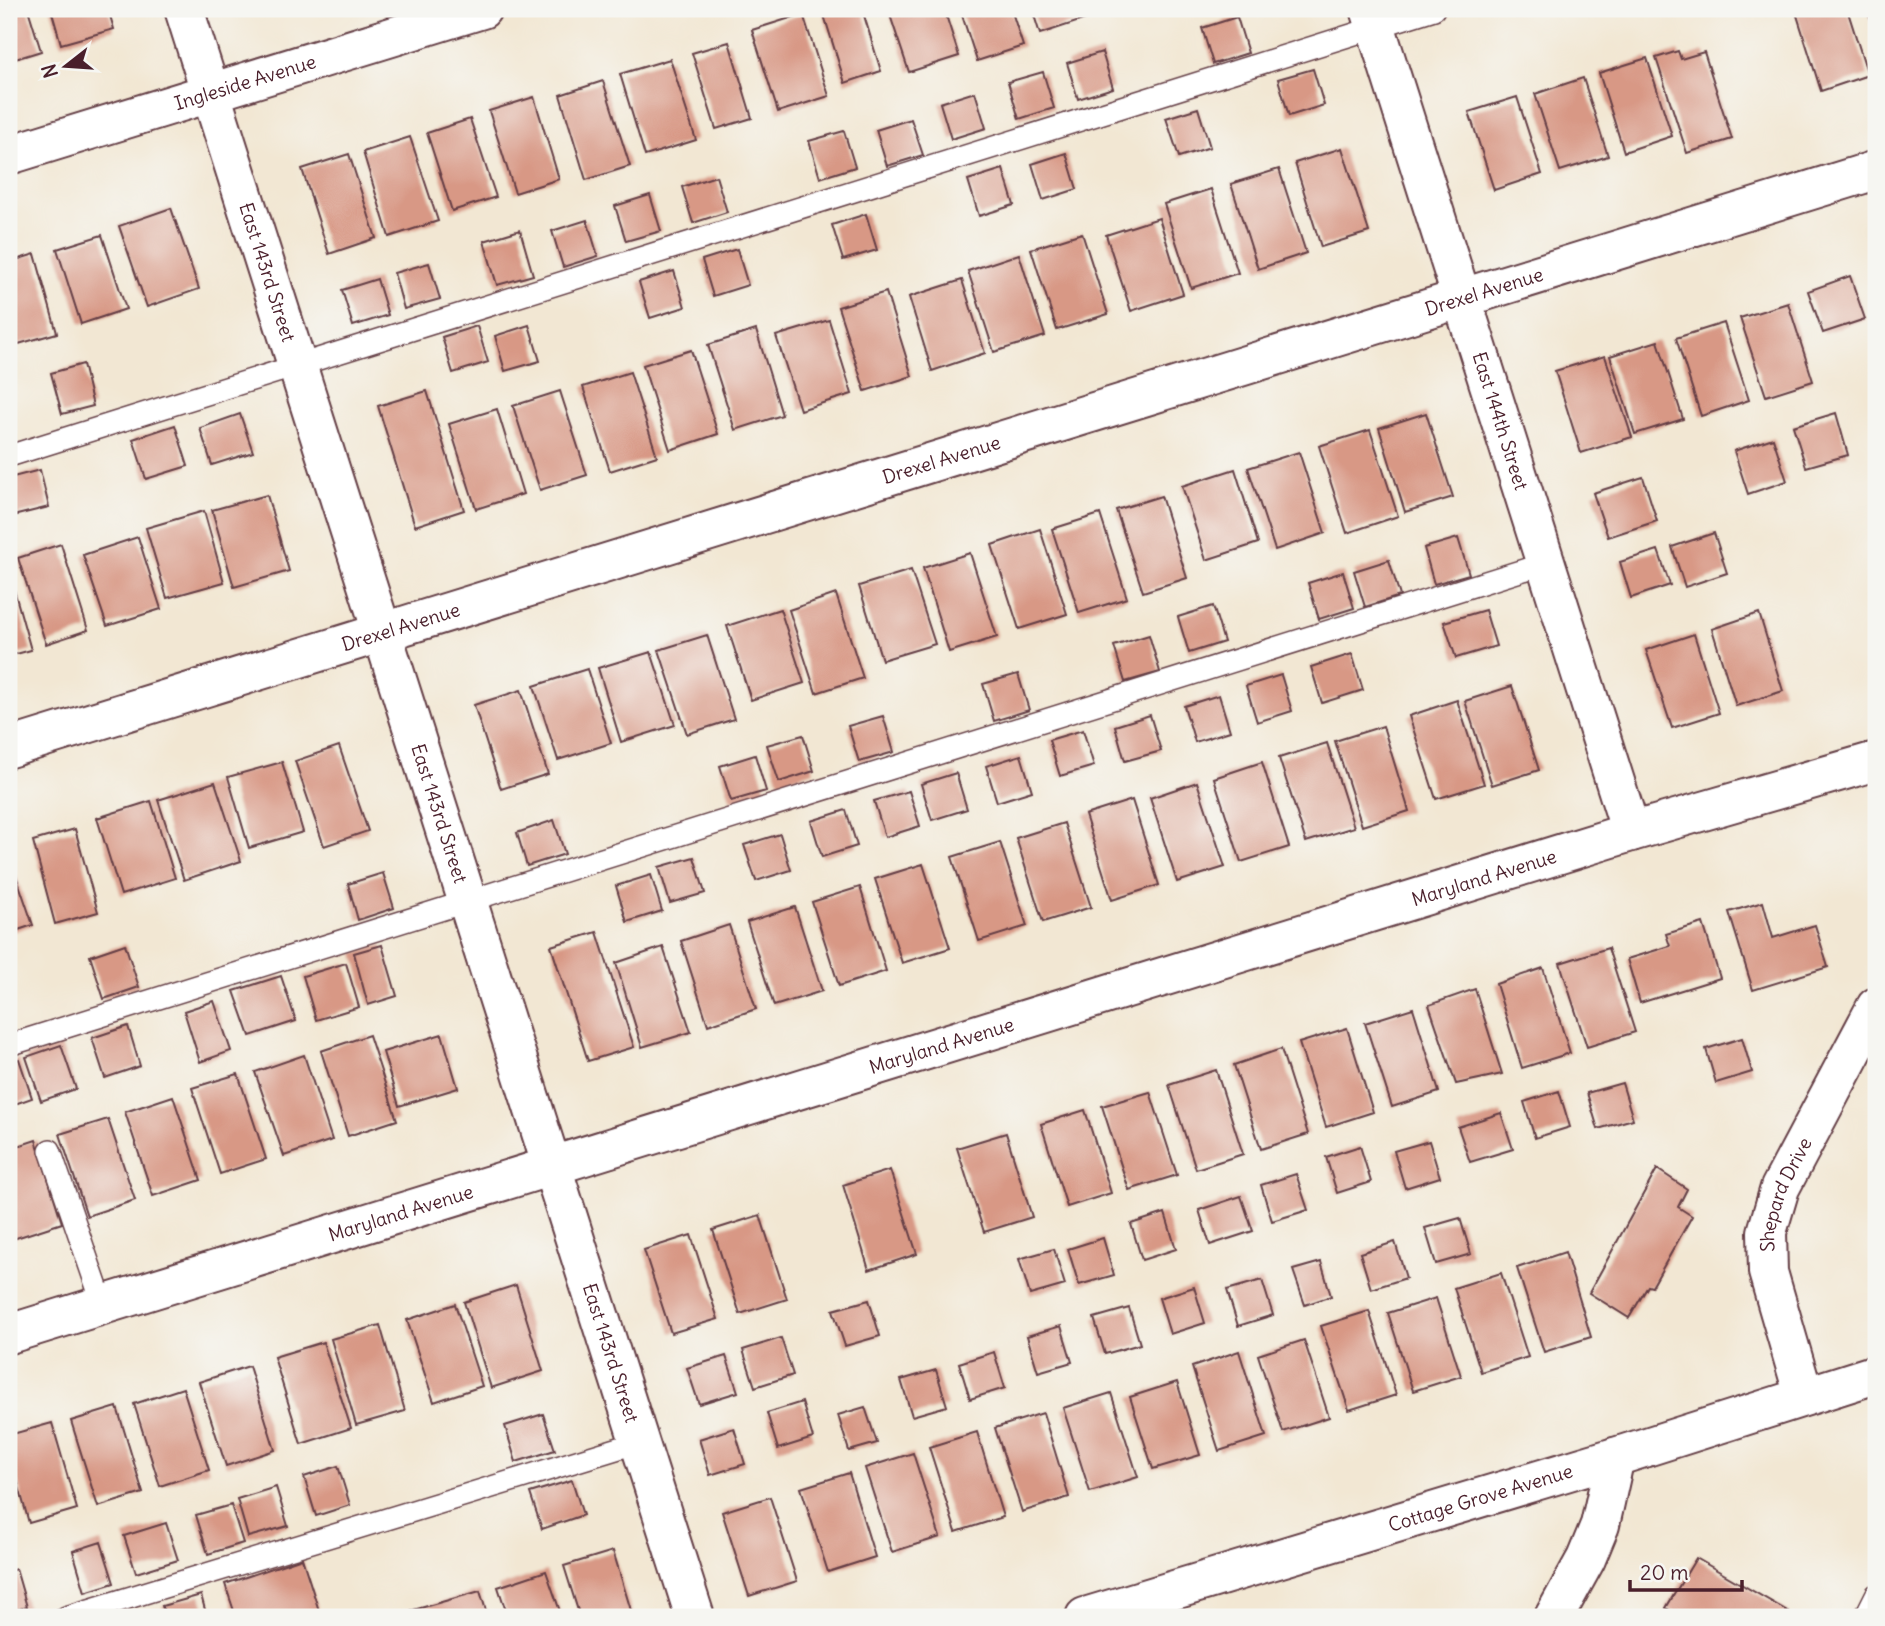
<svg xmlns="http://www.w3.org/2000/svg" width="1885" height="1626" viewBox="0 0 1885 1626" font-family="Delius,sans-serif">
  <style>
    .building { fill: #d89885 }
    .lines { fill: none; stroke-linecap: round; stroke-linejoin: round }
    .service-casing { stroke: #633d44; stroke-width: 24 }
    .minor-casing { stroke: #633d44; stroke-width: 42 }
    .tertiary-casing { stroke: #633d44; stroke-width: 42 }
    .service { stroke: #fff; stroke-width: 21 }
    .minor { stroke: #fff; stroke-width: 38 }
    .tertiary { stroke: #fff; stroke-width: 38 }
    .labels { text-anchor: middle; stroke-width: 5; stroke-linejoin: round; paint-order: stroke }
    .street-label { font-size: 19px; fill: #4a1f2b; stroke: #f6f6f2 }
  </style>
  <rect width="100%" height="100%" fill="#f6f6f2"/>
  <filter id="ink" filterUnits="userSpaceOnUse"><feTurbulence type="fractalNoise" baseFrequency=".0143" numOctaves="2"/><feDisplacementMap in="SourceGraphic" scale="14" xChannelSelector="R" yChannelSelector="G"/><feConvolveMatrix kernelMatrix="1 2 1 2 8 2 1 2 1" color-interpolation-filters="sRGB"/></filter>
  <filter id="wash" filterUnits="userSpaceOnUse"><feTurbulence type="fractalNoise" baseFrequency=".00686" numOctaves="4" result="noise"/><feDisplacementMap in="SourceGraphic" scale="28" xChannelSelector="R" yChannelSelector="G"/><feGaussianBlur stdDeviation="1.57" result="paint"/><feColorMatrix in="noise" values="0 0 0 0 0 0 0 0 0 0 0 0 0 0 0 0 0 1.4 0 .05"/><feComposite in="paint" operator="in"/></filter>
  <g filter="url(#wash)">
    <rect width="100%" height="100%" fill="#f2e7d3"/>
    <g id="blocks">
      <path class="building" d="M9,9h19l13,42 -32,10z
        M51,9h57l6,20 -53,15z
        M834,9h28l19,62 -36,12 -22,-71z
        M888,9h56l15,47 -50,16z
        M960,9h51l12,37 -46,15z
        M1032,9h50l4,10 -46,15z
        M1795,9h52l21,66 -47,16z
        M1867,9h9v26z
        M803,14l26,82 -51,16 -26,-82z
        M1237,17l11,36 -35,11 -11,-36z
        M729,42l23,76 -36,11 -24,-76z
        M1678,51l3,8 23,-7 28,87 -45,14 -31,-95z
        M1102,52l11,36 -35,11 -11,-36z
        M1647,58l25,78 -48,16 -25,-79z
        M670,59l26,81 -51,16 -25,-82z
        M1313,69l11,36 -35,11 -11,-37z
        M1043,72l11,36 -35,11 -11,-37z
        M1583,78l25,78 -48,15 -25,-77z
        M603,81l27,85 -44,14 -26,-85z
        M975,92l11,36 -35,11 -11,-36z
        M534,97l25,82 -44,14 -26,-82z
        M1517,97l25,77 -48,16 -25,-78z
        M1198,108l12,39 -31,10 -13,-39z
        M470,119l26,78 -44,14 -25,-78z
        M911,119l12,36 -36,11 -11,-36z
        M844,131l11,36 -35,11 -11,-37z
        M410,137l28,84 -49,16 -26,-85z
        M1342,148l27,84 -48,15 -26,-84z
        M1066,153l11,36 -34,11 -11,-36z
        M349,154l27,84 -47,16 -27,-85z
        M1003,169l11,36 -35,11 -11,-36z
        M1279,169l27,84 -48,16 -27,-85z
        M716,176l11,36 -34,11 -11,-36z
        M1211,189l27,84 -47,15 -27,-84z
        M650,195l11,36 -35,10 -11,-35z
        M171,208l28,81 -52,18 -28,-81z
        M866,214l11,36 -34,10 -11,-35z
        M1159,218l24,76 -52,17 -25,-76z
        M587,220l11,36 -35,11 -11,-36z
        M520,230l13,45 -36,10 -13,-44z
        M1082,233l26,81 -51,16 -26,-81z
        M102,235l24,74 -45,15 -24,-75z
        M737,249l11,36 -35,11 -11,-36z
        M35,254l22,79 -42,12 -6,-22v-61z
        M1019,254l26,82 -51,16 -26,-81z
        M429,263l11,36 -36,10 -10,-36z
        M674,271l11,36 -35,11 -11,-36z
        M1850,276l15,43 -42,14 -15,-42z
        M377,279l11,36 -35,11 -11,-36z
        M962,280l23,73 -53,18 -23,-74z
        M886,292l26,84 -47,15 -27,-84z
        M1788,303l25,78 -47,15 -26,-78z
        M829,320l23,74 -52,16 -24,-74z
        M1724,323l25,77 -48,16 -25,-78z
        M529,325l11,36 -35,10 -10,-35z
        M477,326l11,36 -35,11 -11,-36z
        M756,330l26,85 -47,15 -27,-85z
        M1658,341l25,78 -48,15 -25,-78z
        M691,350l27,84 -48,16 -27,-85z
        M1605,356l27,81 -51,16 -26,-82z
        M83,364l10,42 -31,8 -11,-41z
        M630,372l27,84 -47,15 -27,-84z
        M427,391l37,119 -49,16 -37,-120z
        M560,391l27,84 -47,15 -27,-84z
        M497,409l26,85 -47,15 -27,-85z
        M1426,413l27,84 -48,15 -26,-84z
        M1836,413l12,42 -42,12 -13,-41z
        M240,414l13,38 -41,13 -12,-37z
        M175,425l13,41 -42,13 -13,-40z
        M1370,430l28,86 -51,17 -28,-87z
        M1773,438l14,43 -39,13 -14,-43z
        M1299,452l26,81 -50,17 -27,-82z
        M1235,469l23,74 -52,17 -24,-74z
        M40,470l9,37 -36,9 -4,-17v-21z
        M1643,477l14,44 -49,16 -15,-44z
        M267,495l22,76 -55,16 -22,-77z
        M1161,496l26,82 -44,14 -27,-82z
        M204,511l20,71 -57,16 -21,-70z
        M1100,514l27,84 -48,15 -27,-84z
        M1040,529l27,85 -48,15 -27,-84z
        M1714,533l13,40 -42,14 -13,-40z
        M138,537l23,72 -54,17 -24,-71z
        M1458,538l11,36 -35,10 -10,-36z
        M61,544l27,86 -42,14 -28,-86z
        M1658,550l12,35 -39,13 -11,-36z
        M970,553l27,84 -48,15 -26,-84z
        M1389,560l11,36 -35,11 -11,-36z
        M911,570l24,74 -53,16 -23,-74z
        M9,572l22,78 -22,6z
        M1343,572l11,36 -35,11 -11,-36z
        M836,594l27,84 -47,15 -27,-83z
        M1213,606l11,36 -35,11 -11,-36z
        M780,609l24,74 -53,17 -24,-74z
        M1485,610l11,36 -40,12 -12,-36z
        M1759,613l24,78 -47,15 -24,-77z
        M1694,634l25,79 -47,15 -26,-78z
        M707,635l27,84 -47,15 -28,-84z
        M1149,635l11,37 -35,10 -11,-36z
        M651,652l24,73 -54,17 -23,-74z
        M1352,654l11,36 -41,13 -11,-36z
        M587,669l24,74 -53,17 -24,-74z
        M1018,674l11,36 -35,11 -11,-37z
        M1281,675l11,36 -35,11 -11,-36z
        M1512,686l27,84 -47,15 -27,-84z
        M521,690l27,84 -47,15 -27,-84z
        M1219,695l11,36 -35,11 -11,-36z
        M1457,700l27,84 -48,15 -27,-83z
        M1150,715l11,36 -36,10 -10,-35z
        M883,716l11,36 -35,10 -11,-36z
        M1383,726l26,85 -47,15 -27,-85z
        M1083,730l11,36 -34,10 -11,-36z
        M803,735l11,36 -35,11 -12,-37z
        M1327,743l27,84 -48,15 -27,-84z
        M339,746l29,85 -44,15 -29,-85z
        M755,755l11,36 -35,10 -11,-35z
        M1021,755l11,36 -35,11 -11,-36z
        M282,762l21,70 -54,16 -21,-71z
        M1262,762l27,85 -48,15 -27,-84z
        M956,773l11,36 -35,11 -11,-36z
        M215,782l26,79 -57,19 -26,-80z
        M1197,782l28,85 -48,15 -27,-84z
        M909,791l11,35 -35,11 -11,-36z
        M1132,800l27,85 -47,15 -27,-85z
        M151,801l24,77 -54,17 -24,-77z
        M846,810l11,36 -35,11 -11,-36z
        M554,820l11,34 -38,12 -10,-33z
        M1064,823l27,84 -48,15 -27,-84z
        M75,829l23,83 -43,12 -22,-83z
        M780,834l11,36 -35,11 -12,-36z
        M1000,842l27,84 -48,15 -27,-84z
        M9,855l24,70 -24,8z
        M694,857l11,36 -35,10 -11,-36z
        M923,864l27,84 -48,15 -27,-84z
        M383,873l11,35 -36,12 -10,-36z
        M651,875l11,36 -35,11 -11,-36z
        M860,887l26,84 -47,15 -27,-84z
        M1763,902l10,36 42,-13 13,42 -75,23 -24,-78z
        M795,907l27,84 -48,15 -27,-84z
        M1703,923l17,55 -80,25 -13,-44 43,-13 -4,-12z
        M729,925l27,84 -48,16 -27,-84z
        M597,932l37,115 -46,14 -37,-115z
        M125,944l14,43 -35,12 -14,-43z
        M382,945l15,51 -29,9 -14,-52z
        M663,947l28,85 -49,15 -26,-84z
        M1608,948l27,84 -48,15 -27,-84z
        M346,963l13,44 -43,13 -13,-44z
        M1543,968l27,85 -48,15 -26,-84z
        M281,976l15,45 -46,15 -16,-45z
        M1475,989l27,85 -46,10 -27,-79z
        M214,1001l17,50 -31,11 -16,-51z
        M1413,1008l26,84 -47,15 -27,-84z
        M128,1026l12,40 -35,12 -13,-40z
        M1347,1028l26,84 -47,15 -27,-84z
        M442,1034l16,54 -59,18 -16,-54z
        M369,1035l28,85 -49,16 -27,-85z
        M1742,1038l10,34 -36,11 -10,-34z
        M61,1045l15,44 -35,12 -15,-44z
        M1281,1049l27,85 -47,15 -27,-84z
        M304,1055l28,85 -48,16 -29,-84z
        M19,1059l13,39 -23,8v-44z
        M1216,1070l27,84 -47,15 -27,-84z
        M238,1074l28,85 -46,15 -28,-86z
        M1622,1083l11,36 -35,10 -11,-36z
        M1559,1091l11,36 -35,11 -11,-36z
        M1150,1092l27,83 -48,15 -27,-84z
        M173,1096l28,84 -48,16 -28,-84z
        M1085,1110l26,83 -44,14 -26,-83z
        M1501,1113l12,36 -43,13 -12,-35z
        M108,1119l27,81 -48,16 -27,-82z
        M1006,1133l26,84 -48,15 -27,-84z
        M36,1140l26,83 -49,16 -4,-14v-76z
        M1429,1141l11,36 -35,11 -11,-37z
        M1360,1146l11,36 -34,11 -11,-36z
        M1657,1169l30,20 -9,18 14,9 -40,71 -4,-1 -19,32 -40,-25z
        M890,1170l27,84 -48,16 -26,-85z
        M1296,1174l12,36 -36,11 -11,-36z
        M1241,1196l12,35 -43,14 -11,-35z
        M1165,1213l11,36 -34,11 -11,-36z
        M760,1215l27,84 -47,15 -27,-84z
        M1460,1218l11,36 -35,10 -11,-36z
        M691,1235l27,84 -47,14 -27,-83z
        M1103,1238l11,37 -35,10 -11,-36z
        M1395,1242l11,36 -35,11 -11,-36z
        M1054,1249l11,36 -35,10 -11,-36z
        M1565,1252l26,85 -47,15 -27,-84z
        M1321,1262l10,34 -26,9 -12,-35z
        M1501,1273l27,84 -47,15 -27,-84z
        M1262,1280l11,35 -35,11 -11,-36z
        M516,1285l27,86 -52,17 -27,-86z
        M1194,1287l11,36 -35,11 -11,-36z
        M1436,1298l25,78 -48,15 -25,-78z
        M869,1300l11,36 -35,10 -12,-36z
        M455,1304l27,82 -48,16 -27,-82z
        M1129,1308l11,36 -35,10 -11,-36z
        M1369,1311l27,84 -47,15 -28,-84z
        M380,1325l25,86 -49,14 -25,-86z
        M1061,1326l11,36 -34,10 -11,-36z
        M781,1338l12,37 -38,12 -12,-37z
        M1304,1340l25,77 -46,15 -25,-77z
        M323,1342l28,86 -50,16 -27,-87z
        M1239,1351l27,85 -47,15 -27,-84z
        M994,1352l11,36 -35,11 -11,-36z
        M726,1356l12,36 -39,12 -12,-36z
        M249,1366l26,84 -49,16 -27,-84z
        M936,1370l11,36 -35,10 -11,-36z
        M1177,1382l23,73 -47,14 -23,-72z
        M183,1388l26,82 -49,16 -26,-82z
        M1111,1393l27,84 -48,15 -27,-84z
        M802,1402l11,36 -35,11 -11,-36z
        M117,1407l26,86 -45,14 -27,-86z
        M865,1407l12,36 -28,8 -11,-36z
        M1043,1413l26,84 -47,15 -27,-84z
        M543,1414l12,36 -39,12 -11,-36z
        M52,1423l25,86 -48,14 -20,-72v-16z
        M734,1428l11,36 -35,11 -11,-36z
        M977,1432l26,85 -47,15 -27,-85z
        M913,1453l27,84 -48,15 -27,-84z
        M338,1466l12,39 -34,11 -12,-39z
        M849,1473l26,84 -47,15 -27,-84z
        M572,1480l11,35 -41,14 -12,-36z
        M276,1487l12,39 -40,11 -11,-38z
        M770,1497l27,84 -48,15 -27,-84z
        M231,1505l12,38 -35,11 -12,-39z
        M166,1523l12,37 -42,13 -12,-37z
        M101,1542l13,41 -29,9 -12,-41z
        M613,1551l20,66h-53l-16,-51z
        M302,1558l19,59h-85l-11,-33z
        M1696,1558l93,54 -4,5h-103l-16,-9z
        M16,1569l11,38 -18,5v-41z
        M546,1571l16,46h-54l-10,-30z
        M480,1591l8,26h-84l-1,-4z
        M201,1595l6,22h-41l-4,-11z"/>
    </g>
  </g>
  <g filter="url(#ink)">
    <use href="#blocks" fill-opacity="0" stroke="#633d44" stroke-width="2"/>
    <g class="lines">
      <defs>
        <path id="service" d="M9,456l1425,-447
          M9,1045l1537,-482
          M50,1150l53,155
          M66,1617l573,-175
          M1865,1617l11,-22"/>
        <g id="minor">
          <path id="s1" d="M184,9l511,1608"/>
          <path id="s2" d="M1370,9l261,823"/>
          <path id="s3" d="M9,155l473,-146"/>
          <path id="s4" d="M9,748l1867,-578"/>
          <path id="s5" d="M9,1334l1622,-502 245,-71"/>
          <path id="s6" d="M1804,1396l-36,-124 -1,-40 13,-44 96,-181"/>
          <path d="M1554,1617l32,-58 14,-34 15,-68"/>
        </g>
        <g id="tertiary">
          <path id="s7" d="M1085,1617l530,-160 261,-83"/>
        </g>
      </defs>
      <use href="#service" class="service-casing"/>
      <use href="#minor" class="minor-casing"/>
      <use href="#tertiary" class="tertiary-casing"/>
      <use href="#service" class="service"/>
      <use href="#minor" class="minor"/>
      <use href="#tertiary" class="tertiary"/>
    </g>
  </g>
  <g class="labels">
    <g class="street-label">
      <text dy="7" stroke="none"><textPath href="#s3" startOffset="247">Ingleside Avenue</textPath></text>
      <text dy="7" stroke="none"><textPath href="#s1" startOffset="276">East 143rd Street</textPath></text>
      <text dy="7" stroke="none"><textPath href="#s4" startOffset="1544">Drexel Avenue</textPath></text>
      <text dy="7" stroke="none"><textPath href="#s2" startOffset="432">East 144th Street</textPath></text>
      <text dy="7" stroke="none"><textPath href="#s4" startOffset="976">Drexel Avenue</textPath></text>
      <text dy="7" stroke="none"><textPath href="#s4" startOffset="410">Drexel Avenue</textPath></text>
      <text dy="7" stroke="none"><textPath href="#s1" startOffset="844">East 143rd Street</textPath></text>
      <text dy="7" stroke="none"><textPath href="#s5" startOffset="1544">Maryland Avenue</textPath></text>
      <text dy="7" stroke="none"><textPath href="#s5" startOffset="976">Maryland Avenue</textPath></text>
      <text dy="7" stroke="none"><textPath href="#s6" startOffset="210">Shepard Drive</textPath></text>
      <text dy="7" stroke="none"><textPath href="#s5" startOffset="410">Maryland Avenue</textPath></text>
      <text dy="7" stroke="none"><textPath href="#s1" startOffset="1410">East 143rd Street</textPath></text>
      <text dy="7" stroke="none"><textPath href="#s7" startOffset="413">Cottage Grove Avenue</textPath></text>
    </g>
  </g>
  <rect width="1885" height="1626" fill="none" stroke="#f6f6f2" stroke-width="35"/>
  <g transform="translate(66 66) rotate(253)" stroke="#f6f6f2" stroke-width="5" paint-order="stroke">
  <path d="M0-5L12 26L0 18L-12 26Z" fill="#4a1f2b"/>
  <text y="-10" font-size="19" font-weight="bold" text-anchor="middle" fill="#4a1f2b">N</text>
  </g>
  <path d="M1630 1580v10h112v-10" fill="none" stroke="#4a1f2b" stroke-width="3.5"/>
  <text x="1640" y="1580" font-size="21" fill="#4a1f2b" stroke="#f6f6f2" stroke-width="5" paint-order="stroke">20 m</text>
</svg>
